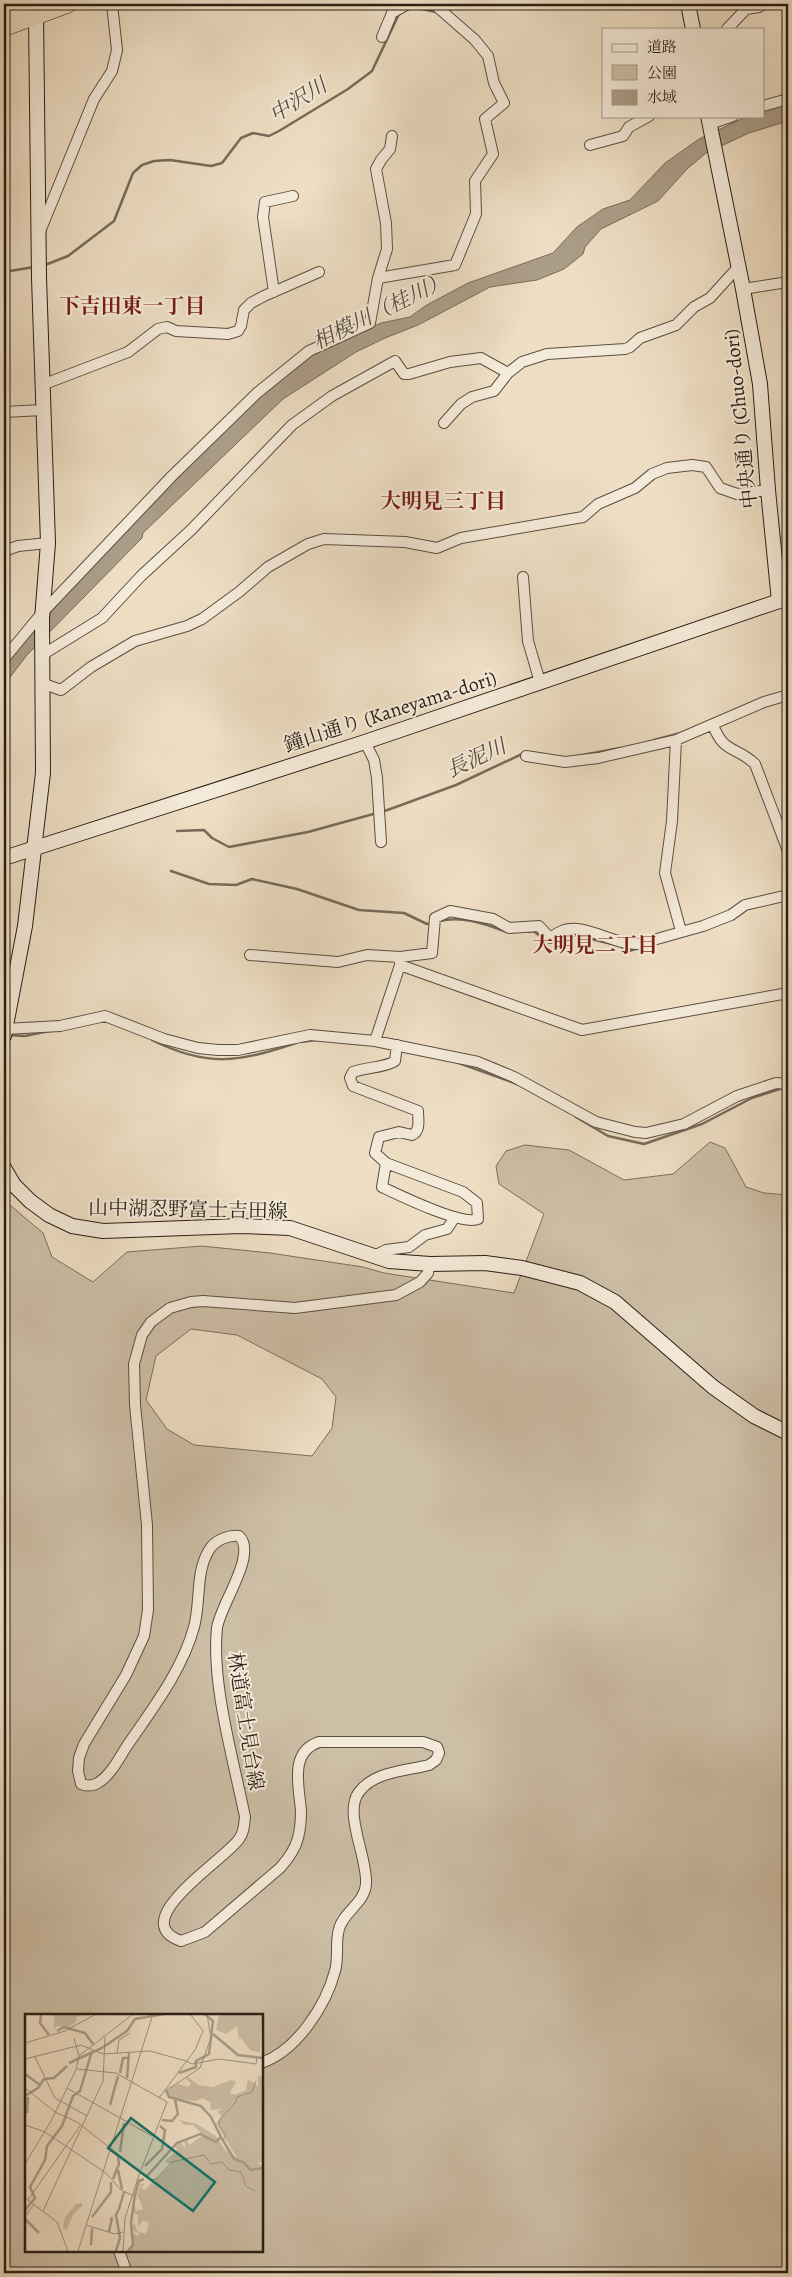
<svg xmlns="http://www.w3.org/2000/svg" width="792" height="2277" viewBox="0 0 792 2277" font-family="Alegreya,'Noto Serif JP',serif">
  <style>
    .green { fill: #cdbea6; stroke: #7b6e5d; fill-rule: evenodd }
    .water { fill: #ab9d88; stroke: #776b5a }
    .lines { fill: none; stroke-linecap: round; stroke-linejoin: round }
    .stream { stroke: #776b5a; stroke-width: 2.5 }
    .street-casing { stroke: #5a4f40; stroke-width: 12 }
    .secondary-casing { stroke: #291f14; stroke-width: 16 }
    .highway-casing { stroke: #291f14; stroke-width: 19 }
    .street { stroke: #f4ead9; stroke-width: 10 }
    .secondary { stroke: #f4ead9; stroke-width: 14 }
    .highway { stroke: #eedec4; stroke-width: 18 }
    .labels { text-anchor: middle; stroke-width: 4; stroke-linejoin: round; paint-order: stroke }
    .street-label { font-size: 20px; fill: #291f14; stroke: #f4ead9 }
    .water-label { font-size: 21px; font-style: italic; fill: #564b3d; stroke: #f4ead9 }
    .neighbourhood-label { font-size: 21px; font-weight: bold; fill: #7a1f14; stroke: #f4ead9 }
    .inset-river { fill: none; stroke: #ab9d88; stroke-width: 2.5 }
    .inset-road { fill: none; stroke: #9f927e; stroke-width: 1 }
    .view { fill: #0f766e; fill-opacity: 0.15; stroke: #0f766e; stroke-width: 2.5 }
    .inset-edge { fill: none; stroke: #291f14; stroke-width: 2.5 }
  </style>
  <rect width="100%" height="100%" fill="#eedec4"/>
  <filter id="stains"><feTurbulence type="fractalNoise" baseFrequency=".004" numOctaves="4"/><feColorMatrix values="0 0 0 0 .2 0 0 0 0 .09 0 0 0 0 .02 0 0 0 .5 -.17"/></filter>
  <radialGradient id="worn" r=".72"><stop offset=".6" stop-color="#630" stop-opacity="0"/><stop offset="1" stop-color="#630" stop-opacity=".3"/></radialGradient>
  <path class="green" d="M710,1142l15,6 21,39 18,6 24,2v1078h-784v-1073l39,33 9,24 41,25 34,-30 75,-6 68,7 93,14 21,6 130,20 30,-79 -45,-30 -3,-18 10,-15 19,-6 44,5 55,30 49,-6zM191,1329l46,6 85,44 14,18 -4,31 -20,28 -118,-11 -27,-16 -21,-29 10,-44zM26,2016h235v235h-235z"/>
  <path class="water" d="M788,103v18l-39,12 -43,20 -19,16 -29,32 -57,28 -16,18 -2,7 -19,15 -27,11 -47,7 -72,38 -33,13 -29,14 -73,47 -140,134 -1,5 -115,117 -23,30v-19l46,-56 172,-178 71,-65 32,-20 56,-24 29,-6 15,-11 43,-23 85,-30 24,-26 26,-18 27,-9 35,-37 34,-24 49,-23h15v-6z"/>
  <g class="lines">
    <path class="stream" d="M410,8l3,-1 23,5
      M45,265l23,-9 46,-35 19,-48 9,-8 12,-4 16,-1 41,6 11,-3 19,-25 12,-5 16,3 10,-5 69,-42 24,-18 27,-57
      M4,272l30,-5
      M654,740l27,-7
      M577,756l43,-8
      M382,812l74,-27 68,-32
      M177,831l27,-1 8,8 17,9 79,-15 69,-19
      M171,871l38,13 27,1 16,-6 45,10 62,21 45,3 23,11 4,-1
      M439,921c24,-5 43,2 65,10
      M529,932l4,-1 13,9
      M553,941l21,-6 42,10
      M621,947l8,4 10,-3
      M8,1035l17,1 24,-5
      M152,1040c56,28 87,22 144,3
      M301,1042l15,-2
      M456,1062l61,22
      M576,1117l32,19 36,8 58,-20 50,-26 31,-10"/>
    <defs>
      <path id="street" d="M727,29l19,-20 13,-2 4,-3
        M382,37l10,-24 16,-9
        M763,106l25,-7
        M710,124l23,-8
        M590,145l33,-9 6,-9 20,-11
        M41,229l53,-130 18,-28 5,-21 -5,-46
        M378,278l9,-29 -1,-26 -10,-54 5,-9 9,-11 2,-13
        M743,289l45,-7
        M274,292l-11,-75 2,-15 28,-6
        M42,385l86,-33 30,-23 9,-2 9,4 52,3 10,-3 3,-5 3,-16 7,-7 13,-7 55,-24
        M4,412l39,-2
        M444,423l17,-19 11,-7 22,-6 14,-18 14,-11 25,-8 78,-5 5,-2 10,-9 36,-13 18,-18 16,-9 29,-32
        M4,551l14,-5 30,-3
        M523,577l5,64 12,41
        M42,655l60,-37 39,-42 50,-46 101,-105 40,-29 63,-35 9,13h5l41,-12 31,-4 27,15
        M4,659l38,-46 130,-137 85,-83 52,-42 61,-28 8,-45 77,-13 21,-51 -1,-33 18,-27 -8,-35 19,-16 -10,-20 -6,-27 -13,-16 -41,-36
        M44,684l17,6 30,-23 44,-26 52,-15 15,-7 37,-27 29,-25 40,-23 16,-5 81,3 32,6 24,-10 122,-21 15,-13 37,-16 17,-14 15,-6 25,-3 14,2 14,21 17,6 31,-4
        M713,725c11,29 23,21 42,39l33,87
        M676,740l-4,81 -7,52 16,58
        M365,742l9,18 3,18 4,64
        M526,756l39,6 33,-4 78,-18 88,-38 24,-7
        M250,955l88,7 29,-7 33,2 32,-4 3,-35 15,-7 43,8 16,9 30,-2 11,12c4,-3 9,-6 14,-8 21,-7 52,16 75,14l64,-18 28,-11 14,-10 43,-10
        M400,965l182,65 206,-37
        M5,1029l55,-3 45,-10 59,23 34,9 20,2h20l72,-15 65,6 103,21 36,15 82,45 39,10 11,1 38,-9 53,-28 39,-13 12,1
        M375,1041l25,-76v-7
        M386,1163l77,29 14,11 1,16c-16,7 -79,-24 -96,-32l4,-24 -11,-10 4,-16 20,-5 13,3c9,-4 6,-16 6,-24l-65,-25 -3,-8 3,-6c13,-5 32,-4 42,-11l2,-16
        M374,1256l12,-6 23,-3 16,-12 22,-6 8,-12
        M261,2063c36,-12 65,-58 74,-92 4,-14 0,-29 4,-42 4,-17 26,-26 27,-45 2,-26 -23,-71 -7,-92 16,-21 47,-21 70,-27l7,-5 3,-7 -2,-6 -14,-5h-104c-30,10 -20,44 -18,69 0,8 -1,19 -3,27 -3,12 -10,21 -18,30l-75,64 -24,9c-57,-20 45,-82 58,-102 5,-6 5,-14 6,-22 -11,-55 -34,-134 -28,-189 3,-23 41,-74 22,-92 -11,-1 -24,4 -30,14 -14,23 -8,52 -15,77 -12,44 -42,82 -67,119 -8,12 -17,31 -31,38 -5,2 -10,2 -15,0l-3,-13 1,-13 5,-14 42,-69 18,-39 4,-26 -1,-85 -12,-120 -1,-41 8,-29 9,-13 19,-14 21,-6 12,-1 92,7 101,-13 24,-13 8,-9 2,-9
        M119,2251l8,22"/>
      <path id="secondary" d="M688,4l5,25
        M708,116l35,173 17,95 8,106 11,111
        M4,858l361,-116 423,-144
        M4,1036l21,-110 18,-153 -1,-154 6,-76 -9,-265 -3,-263 5,-11
        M4,1168l10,17 16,16 19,14 23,11 31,5 138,-5 49,2 99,33 41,3 55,-1 37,5 58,15 35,19 98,85 41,29 34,17"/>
      <path id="highway" d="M4,13l26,-9
        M4,27l63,-23"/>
    </defs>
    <use href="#street" class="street-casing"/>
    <use href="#secondary" class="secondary-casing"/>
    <use href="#highway" class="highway-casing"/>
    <use href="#street" class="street"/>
    <use href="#secondary" class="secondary"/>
    <use href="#highway" class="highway"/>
  </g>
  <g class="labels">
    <g class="street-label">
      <text transform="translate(740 419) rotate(-96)" y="7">中央通り (Chuo-dori)</text>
      <text transform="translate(390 711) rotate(-18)" y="7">鐘山通り (Kaneyama-dori)</text>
      <text transform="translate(188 1209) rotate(1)" y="7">山中湖忍野富士吉田線</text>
      <text transform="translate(246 1721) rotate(81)" y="7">林道富士見台線</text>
    </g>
    <g class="water-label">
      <text transform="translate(298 100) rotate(-32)" y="7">中沢川</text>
      <text transform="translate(380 311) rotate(-26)" y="7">相模川（桂川）</text>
      <text transform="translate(476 758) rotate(-25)" y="7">長泥川</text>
    </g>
    <g class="neighbourhood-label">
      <text x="132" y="313">下吉田東一丁目</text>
      <text x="443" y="508">大明見三丁目</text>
      <text x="595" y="952">大明見二丁目</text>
    </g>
  </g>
  <g transform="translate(25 2014)">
    <rect width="238" height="238" fill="#eedec4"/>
    <path d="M29,0h33l-10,3 -3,7 -6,3 -12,-1 -2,5zM194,0h43l-2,39 -10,-3 -10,-13 -1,3 -2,-14 -11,8 -10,-4zM233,61l4,2v85l-4,1 4,3v85h-134l4,-6v-13l5,4 3,-2 -7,-4 -1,-4 3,-2 2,7 9,3 3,-11 -6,-3 -5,7v-12l-6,-3 3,-7 1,6 7,-2 -5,-13 -3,6 6,-19 4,2 -4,2 3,3 27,-25 -6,-4 12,-10 -1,-5 4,-3 6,5 -2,-7h4l1,4 14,-10 -10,-10h-8l-6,-5 18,4 19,12 9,14 12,8 -21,-35 6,-7 -5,-4 5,-3 -11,1 -1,-8 -8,-4 -6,3 -19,-2 -11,-5 1,-6 11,-4 11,3 2,-4 -5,-4 2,-2 10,8 15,2 18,-7 5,2 -6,10 4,3 12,-5 2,-11 10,7zM56,189l2,2 -10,10 -6,14 -4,-1 2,-11 11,-13z" fill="#cdbea6"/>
    <path class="inset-river" d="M16,0l-1,9 9,12M32,17l7,-4 21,6 8,11M188,20l25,21 25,3M44,49l33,-15 25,-17 8,-12 29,-5M95,59l3,-15h5M154,59l17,-6v-6l13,-7 4,-33 -8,-7M0,60l15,11M102,64l2,-25M141,76l3,7 32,9 10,11M0,82l13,-8 6,-9 10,-1 13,-12M85,91l8,-29M2,99l1,-16M137,106l10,1 6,-7 -3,-15M196,123l13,22 9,3 8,8 12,-2M95,138l4,-29M120,152l17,-17 3,-19 -5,-4M93,156l4,19M122,162l30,-33 23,-9 16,8 5,-5 -10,-20M88,165l6,-15 -1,-8M110,181l4,-14 5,-2M94,195l5,-17M0,196l10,-12 -5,-11 15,-27 2,-14 15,-20 11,-30 7,-5 12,-40M67,203l19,-25v-10M0,205l14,14M84,218l3,-15M66,231l1,-17M91,237l4,-13 -4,-23 3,-6M103,237l5,-6 -2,-22 4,-29"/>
    <path class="inset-road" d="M49,24l5,18M0,29l40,-12 31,-17M92,39l2,-13 11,-7M10,43l20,41 32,18M0,45l56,-14 22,9 47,-3 36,10M161,47l6,3 27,-5 37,5 1,-7M52,55l39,4 51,29 -26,68M0,74l30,24M42,74l85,48M145,74l30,-20 11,-30 -4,-24M134,84l36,-48 8,-19 -13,-17M30,98l22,10 74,58 5,-1 16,-17 32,-7 7,9 11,-2 7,8 12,2 5,14 9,5M0,111l20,7M20,118l61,41 15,17 11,5M198,126l3,-4 -7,-11 1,-6 16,-17 1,-5 15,-5 4,-11M0,150l26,-43 25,-51 3,-14 54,-42M0,184l32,24 11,29M3,186l52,-74M18,197l60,-130 2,-44M0,203l9,-13M61,211l29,9 8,-2M53,237l75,-237M98,237l2,-33 15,-46"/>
    <path class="view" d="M106,104l84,64 -22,29 -85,-63z"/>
    <rect width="238" height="238" class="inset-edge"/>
  </g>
  <rect width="792" height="2277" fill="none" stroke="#eedec4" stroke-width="20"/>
  <rect x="5" y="5" width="782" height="2267" fill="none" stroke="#291f14" stroke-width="2.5"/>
  <rect x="10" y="10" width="772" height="2257" fill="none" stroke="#291f14"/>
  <rect x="602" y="28" width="162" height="90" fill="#f4ead9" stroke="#a3998a"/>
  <rect x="612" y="44" width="25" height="8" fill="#f4ead9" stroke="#a3998a"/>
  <text x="647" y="52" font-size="15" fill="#291f14">道路</text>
  <rect x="612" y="65" width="25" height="15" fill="#cdbea6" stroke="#a3998a"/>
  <text x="647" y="78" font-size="15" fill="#291f14">公園</text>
  <rect x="612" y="90" width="25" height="15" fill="#ab9d88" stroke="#a3998a"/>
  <text x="647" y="102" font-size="15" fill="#291f14">水域</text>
  <rect width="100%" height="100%" filter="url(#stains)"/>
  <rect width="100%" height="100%" fill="url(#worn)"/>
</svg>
